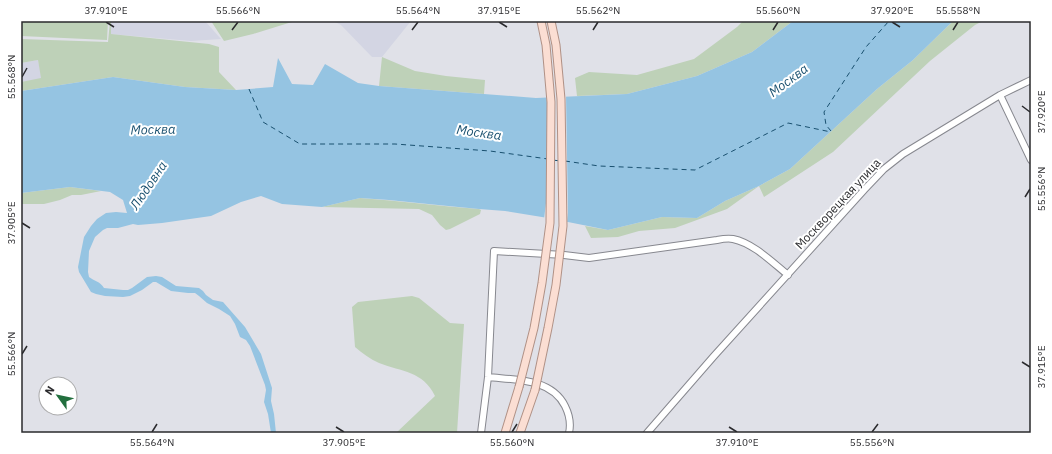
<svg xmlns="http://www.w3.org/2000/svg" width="1052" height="454" viewBox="0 0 1052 454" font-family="'IBM Plex Sans',sans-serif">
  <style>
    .built { fill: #d3d5e3 }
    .green { fill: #bed1b8 }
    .water { fill: #95c4e2 }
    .pier { fill: #e0e1e8 }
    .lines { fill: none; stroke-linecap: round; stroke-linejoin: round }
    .ferry { stroke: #19506f; stroke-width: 1; stroke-dasharray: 5 4; stroke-linecap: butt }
    .minor-casing { stroke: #87888f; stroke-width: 8 }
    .major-casing { stroke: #b09186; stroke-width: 9 }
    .minor { stroke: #fff; stroke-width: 6 }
    .major { stroke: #fbded3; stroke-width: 7 }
    .major-bridge-casing { stroke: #b09186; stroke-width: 9; stroke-linecap: butt }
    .major-bridge { stroke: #fbded3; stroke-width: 7 }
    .ticks { fill: none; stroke: #2a2a2d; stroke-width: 1.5 }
    .labels { text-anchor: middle; stroke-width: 4; stroke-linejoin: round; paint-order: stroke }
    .street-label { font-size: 12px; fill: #2a2a2d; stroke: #fff }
    .water-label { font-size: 13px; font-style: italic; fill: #19506f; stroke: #fff }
    .neatline { fill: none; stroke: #2a2a2d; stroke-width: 1.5 }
    .ticks-label { font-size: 10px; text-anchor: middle; fill: #2a2a2d }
  </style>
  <rect width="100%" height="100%" fill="#e0e1e8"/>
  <path class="built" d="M111,21h94l16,18 -30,2 -81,-7z
    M333,21h78l-29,36h-10l-31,-32z
    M38,60l4,19 -21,3v-19z"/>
  <path class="green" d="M21,21h87l-1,19 -86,-4z
    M110,21h1v13l98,10 10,3v25l17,18 -51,-3 -72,-10 -92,14v-9l20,-4 -3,-18 -17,3v-24l87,3z
    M211,21h84l-42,13 -29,7z
    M743,21h50l-41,31 -55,24 -70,18 -50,2 -2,-18 14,-6 48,3 57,-16 43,-32z
    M953,21h30l-8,4 -45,36 -97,91 -69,45 -5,-11 -32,23 -52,19 -36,3 -21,6 -27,1 -6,-12 23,4 54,-13 35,1 28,-17 34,-15 31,-17 87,-80 36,-29z
    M382,57l33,14 31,5 39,4 -1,14 -105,-8z
    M70,187l31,4 -20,4h-9l-12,5 -16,4h-23v-11z
    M360,198c40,3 79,8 119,11l2,1 -1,4 -30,15 -4,1 -6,-5 -8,-10 -13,-6 -97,-2z
    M412,296l7,2 31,25 14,1 -7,109h-61l39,-37c-12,-25 -33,-24 -56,-33 -9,-4 -17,-10 -24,-16l-3,-40 6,-5z"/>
  <path class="water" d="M793,21h160l-40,39 -36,29 -87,80 -31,17 -34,15 -28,17 -35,-1 -54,13 -60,-12 -43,-7 -26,-2 -41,-4 -49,-5 -29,-2 -38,9 -40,-3 -21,-8 -20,6 -30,14 -49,7 -24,2 -5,-1 -15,4h-11l-4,2 -8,7 -6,14 -1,21 1,5c5,4 11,4 15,11l19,2h5l4,-2 15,-11 9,-1 6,1 14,9 23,2 4,3 3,4 7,5 10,2 22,25 16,27 11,34 -1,13 3,13 2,19h-5l-3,-19 -4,-12 2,-12 -1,-5 -15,-39 -4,-6 -6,-3 -5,-13 -5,-8 -11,-7 -12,-6 -8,-7 -4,-3h-7l-17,-2 -15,-9h-3l-11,8 -12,6 -7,1 -18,-1 -9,-2 -5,-2 -12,-20 -1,-5 6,-30 7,-11 6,-7 9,-6 10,-1 11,1 -4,-13 -13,-8 -40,-5 -49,6v-102l92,-14 72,10 51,3 37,-3 5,-29 14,26 21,1 12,-21 33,19 21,3 157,12 91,-4 70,-18 55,-24z"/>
  <path class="pier" d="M566,95l2,118 -1,11 -23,-5 2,-16 2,-93 -2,-14z"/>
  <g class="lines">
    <path class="ferry" d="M249,89l14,33 37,22h95l95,7 58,8
      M831,131l-5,-6 -2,-13 42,-65 23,-26
      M553,160l7,1
      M565,161l34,5 96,4 93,-47 43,9"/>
    <defs>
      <path id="minor" d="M1000,95l31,65
        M488,377c27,3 63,1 77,29 4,8 6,18 4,27
        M481,433l7,-56 6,-126 70,4 25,3 128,-18c5,-1 11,-2 16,-1 20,4 39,23 55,36
        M647,433l67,-77 150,-166 20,-21 19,-15 97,-59 31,-15"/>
      <path id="major" d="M505,433l14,-46
        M520,433l15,-43"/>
    </defs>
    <use href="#minor" class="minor-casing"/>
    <use href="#major" class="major-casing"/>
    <use href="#minor" class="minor"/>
    <use href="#major" class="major"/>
    <defs>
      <path id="major-bridge" d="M519,387l15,-59 8,-45 8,-60 1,-121 -5,-57 -5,-24
        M535,390l13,-62 8,-43 7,-59 -2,-127 -5,-54 -5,-24"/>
    </defs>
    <use href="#major-bridge" class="major-bridge-casing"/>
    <use href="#major-bridge" class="major-bridge"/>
  </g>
  <path class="ticks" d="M106,22l8,5M499,22l8,5M892,22l8,5M232,30l6,-8M412,30l6,-8M593,30l5,-8M773,30l5,-8M953,30l5,-8M22,77l5,-9M1022,106l8,6M1025,197l5,-8M22,223l8,5M22,354l5,-8M1022,362l8,5M336,427l8,5M729,427l8,5M152,432l5,-8M512,432l5,-8M872,432l6,-8"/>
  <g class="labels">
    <g class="street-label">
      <text transform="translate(838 204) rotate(-47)" y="4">Москворецкая улица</text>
    </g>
    <g class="water-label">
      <text transform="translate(788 80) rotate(-37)" y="5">Москва</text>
      <text transform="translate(153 129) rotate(-1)" y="5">Москва</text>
      <text transform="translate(479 132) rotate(8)" y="5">Москва</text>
      <text transform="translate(148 185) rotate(-56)" y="5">Людовна</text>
    </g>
  </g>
  <rect width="1052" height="454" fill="none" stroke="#ffffff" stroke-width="44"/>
  <g transform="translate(58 396) rotate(303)"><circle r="19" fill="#ffffff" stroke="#aaaaab"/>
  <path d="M0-3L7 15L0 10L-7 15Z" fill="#226f3e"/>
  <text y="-6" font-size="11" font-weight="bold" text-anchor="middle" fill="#2a2a2d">N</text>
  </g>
  <rect x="22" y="22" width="1008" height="410" class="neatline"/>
  <g class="ticks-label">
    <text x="106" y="14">37.910°E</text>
    <text x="238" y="14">55.566°N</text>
    <text x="418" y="14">55.564°N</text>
    <text x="499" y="14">37.915°E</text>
    <text x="598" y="14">55.562°N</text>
    <text x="778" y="14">55.560°N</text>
    <text x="892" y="14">37.920°E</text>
    <text x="958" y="14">55.558°N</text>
    <text transform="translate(11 77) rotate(-90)" y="4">55.568°N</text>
    <text transform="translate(1041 112) rotate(-90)" y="4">37.920°E</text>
    <text transform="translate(1041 189) rotate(-90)" y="4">55.556°N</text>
    <text transform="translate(11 223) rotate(-90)" y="4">37.905°E</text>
    <text transform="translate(11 354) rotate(-90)" y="4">55.566°N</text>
    <text transform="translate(1041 367) rotate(-90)" y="4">37.915°E</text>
    <text x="152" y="446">55.564°N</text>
    <text x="344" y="446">37.905°E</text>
    <text x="512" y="446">55.560°N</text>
    <text x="737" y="446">37.910°E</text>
    <text x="872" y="446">55.556°N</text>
  </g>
</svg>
